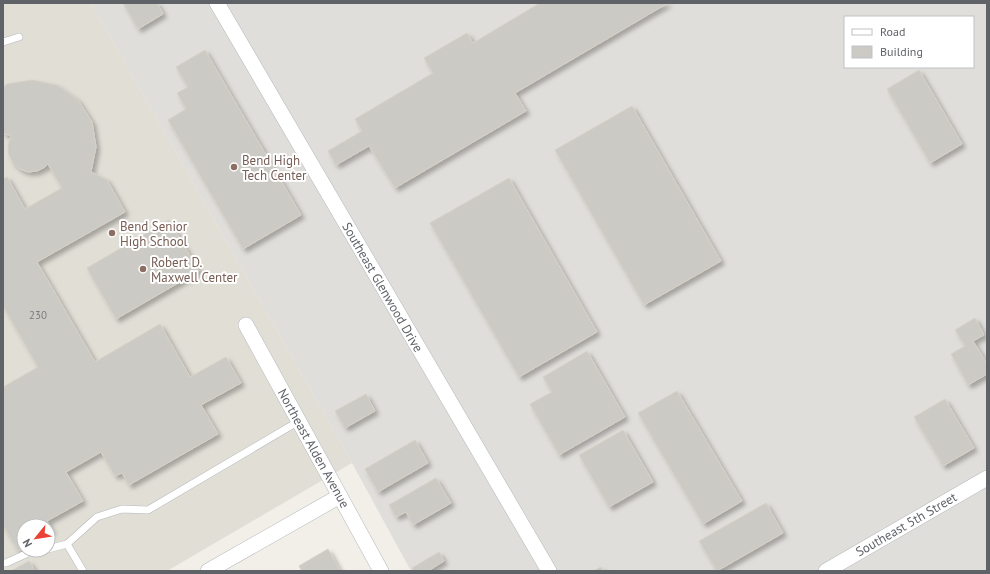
<svg xmlns="http://www.w3.org/2000/svg" width="990" height="574" viewBox="0 0 990 574" font-family="'PT Sans',sans-serif">
  <style>
    .industrial { fill: #e0deda; fill-rule: evenodd }
    .education { fill: #e1ded6; fill-rule: evenodd }
    .building { fill: #cccac5; stroke: #d6d1c6; filter: url(#shadow) }
    .lines { fill: none; stroke-linecap: round; stroke-linejoin: round }
    .lane-casing { stroke: #b5b8bc; stroke-width: 8 }
    .street-casing { stroke: #b5b8bc; stroke-width: 16 }
    .lane { stroke: #fff; stroke-width: 7 }
    .street { stroke: #fff; stroke-width: 15 }
    .education-dot { fill: #8d6e63; stroke: #fff; stroke-width: 1.5 }
    .labels { text-anchor: middle; stroke-width: 4; stroke-linejoin: round; paint-order: stroke }
    .number-label { font-size: 11px; fill: #7a7d7f }
    .education-label { font-size: 13px; fill: #785e54; stroke: #fff; text-anchor: start }
    .street-label { font-size: 13px; fill: #5f6368; stroke: #fff }
  </style>
  <defs>
    <filter id="shadow"><feDropShadow dx="3.5" dy="3.5" stdDeviation="2" flood-color="#0004"/></filter>
  </defs>
  <rect width="100%" height="100%" fill="#f1efe8"/>
  <path class="industrial" d="M91,3h896v568h-576l-59,-108zM845,17h128v50h-128z"/>
  <path class="education" d="M3,3h88l261,460 -185,108h-164zM24,526h24v24h-24z"/>
  <path class="building" d="M123,3h34l6,11 -25,15z
    M540,3h128l-153,90 11,18 -131,77 -26,-42 -33,19 -8,-14 34,-20 -7,-12 78,-46 -9,-15 43,-25 6,10z
    M205,50l96,165 -58,34 -75,-129 18,-11 -9,-16 11,-6 -12,-20z
    M919,70l43,74 -32,19 -43,-74z
    M32,80l25,5 21,15 14,22 4,25 -5,25 16,8 18,32 -88,50 58,100 65,-38 30,53 36,-20 15,26 -40,22 17,29 -89,51 -7,-12 -7,3 -14,-24 -35,20 17,29 -36,20 5,10 -4,3v-8h-24v22l-6,3 -15,-26v-138l35,-20 -35,-61v-127l4,-2 18,32 37,-21 -14,-24 -3,3 -8,4 -9,1 -8,-3 -7,-6 -4,-8 -1,-9 3,-10 -8,-3v-46l4,-3z
    M632,106l89,155 -77,44 -89,-155z
    M509,178l88,154 -78,45 -89,-154z
    M169,220l30,51 -83,48 -29,-51z
    M975,318l9,17 -11,6 14,23v10l-19,11 -17,-31 14,-8 -10,-16z
    M587,351l38,66 -66,38 -29,-51 22,-12 -9,-15z
    M677,391l65,110 -39,23 -65,-111z
    M366,394l9,17 -30,17 -10,-17z
    M945,399l29,49 -31,18 -29,-49z
    M623,430l30,52 -44,25 -30,-52z
    M415,440l13,23 -50,29 -13,-23z
    M436,478l15,25 -38,22 -7,-13 -10,5 -7,-12z
    M766,503l17,30 -66,38 -18,-30z
    M328,549l12,22h-38l-3,-5z
    M439,552l5,9 -16,10h-14l-2,-3z
    M29,561l6,10h-24z
    M601,567l2,4h-10z"/>
  <g class="lines">
    <defs>
      <path id="lane" d="M3,42l16,-5
        M67,544l16,27
        M48,549l19,-5 30,-27 25,-8 26,1 151,-89
        M3,563h3l22,-10 14,-3"/>
      <path id="street" d="M217,3l332,568
        M246,325l135,246
        M208,571l132,-75
        M826,571l161,-93"/>
    </defs>
    <use href="#lane" class="lane-casing"/>
    <use href="#street" class="street-casing"/>
    <use href="#lane" class="lane"/>
    <use href="#street" class="street"/>
  </g>
  <g class="education-dot">
    <circle cx="234" cy="167" r="4"/>
    <circle cx="112" cy="233" r="4"/>
    <circle cx="143" cy="269" r="4"/>
  </g>
  <g class="labels">
    <g class="number-label">
      <text x="38" y="319">230</text>
    </g>
    <g class="education-label">
      <text x="242" y="165">Bend High<tspan x="242" dy="15">Tech Center</tspan></text>
      <text x="120" y="231">Bend Senior<tspan x="120" dy="15">High School</tspan></text>
      <text x="151" y="267">Robert D.<tspan x="151" dy="15">Maxwell Center</tspan></text>
    </g>
    <g class="street-label">
      <text transform="translate(383 287) rotate(60)" y="5">Southeast Glenwood Drive</text>
      <text transform="translate(314 448) rotate(61)" y="5">Northeast Alden Avenue</text>
      <text transform="translate(906 524) rotate(-30)" y="5">Southeast 5th Street</text>
    </g>
  </g>
  <rect width="990" height="574" fill="none" stroke="#5f6368" stroke-width="8"/>
  <rect x="844" y="16" width="130" height="52" fill="#ffffff" stroke="#bfc1c3"/>
  <rect x="852" y="29" width="20" height="6" fill="#ffffff" stroke="#bfc1c3"/>
  <text x="880" y="36" font-size="12" fill="#5f6368">Road</text>
  <rect x="852" y="46" width="20" height="12" fill="#cccac5" stroke="#bfc1c3"/>
  <text x="880" y="56" font-size="12" fill="#5f6368">Building</text>
  <g transform="translate(36 538) rotate(240)"><circle r="19" fill="#ffffff" stroke="#bfc1c3"/>
  <path d="M0-3L7 15L0 10L-7 15Z" fill="#ea4335"/>
  <text y="-6" font-size="11" font-weight="bold" text-anchor="middle" fill="#5f6368">N</text>
  </g>
</svg>
